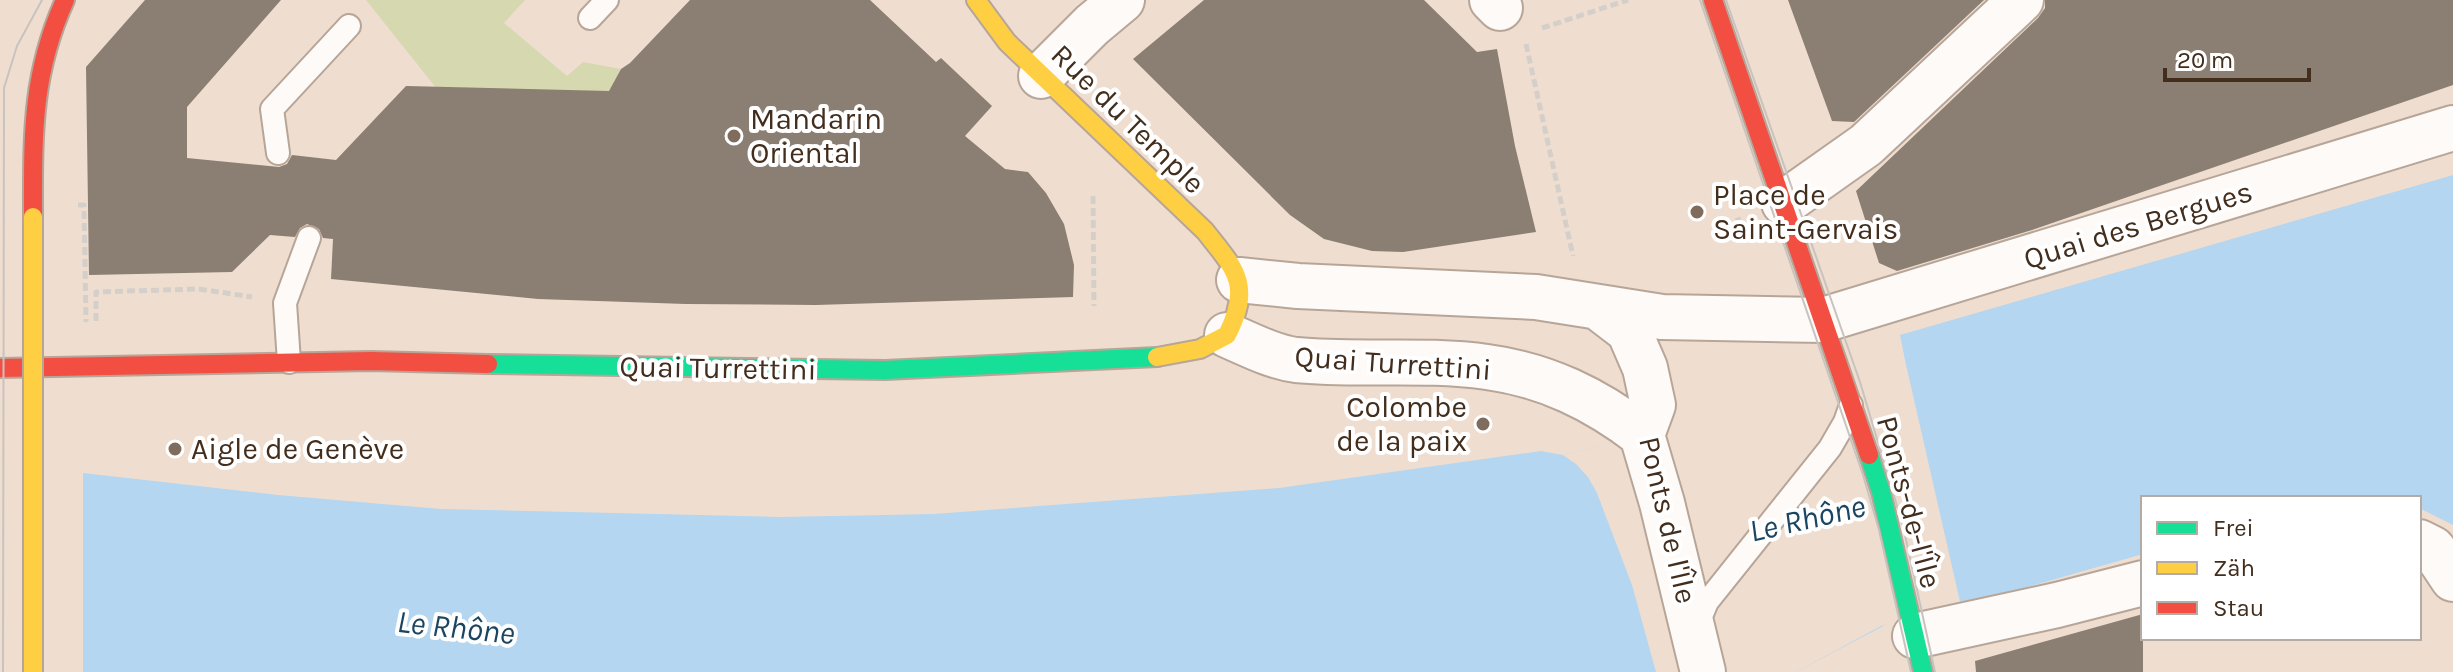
<svg xmlns="http://www.w3.org/2000/svg" width="2453" height="672" viewBox="0 0 2453 672" font-family="Karla,sans-serif">
  <style>
    .green { fill: #d6d8b0 }
    .water { fill: #b4d6f0 }
    .pier { fill: #efded0 }
    .building { fill: #8b7e72 }
    .lines { fill: none; stroke-linecap: round; stroke-linejoin: round }
    .lane-casing { stroke: #b7a698; stroke-width: 26 }
    .street-casing { stroke: #b7a698; stroke-width: 48 }
    .fast-casing { stroke: #b7a698; stroke-width: 22 }
    .slow-casing { stroke: #b7a698; stroke-width: 22 }
    .jam-casing { stroke: #b7a698; stroke-width: 22 }
    .path { stroke: #d5cfca; stroke-width: 5; stroke-dasharray: 8 4; stroke-linecap: butt }
    .lane { stroke: #fdfaf8; stroke-width: 22 }
    .street { stroke: #fdfaf8; stroke-width: 44 }
    .fast { stroke: #16e098; stroke-width: 18 }
    .slow { stroke: #ffcf43; stroke-width: 18 }
    .jam { stroke: #f24e42; stroke-width: 18 }
    .tram { stroke: #c8c3bf; stroke-width: 2 }
    .slow-bridge-casing { stroke: #b7a698; stroke-width: 22; stroke-linecap: butt }
    .slow-bridge { stroke: #ffcf43; stroke-width: 18 }
    .poi-dot { fill: #7f6c5c; stroke: #fff; stroke-width: 3 }
    .labels { text-anchor: middle; stroke-width: 8; stroke-linejoin: round; paint-order: stroke }
    .poi-label { font-size: 30px; fill: #432e1d; stroke: #fff; text-anchor: start }
    .street-label { font-size: 30px; fill: #432e1d; stroke: #fff }
    .water-label { font-size: 32px; font-style: italic; fill: #1b4561; stroke: #fff }
  </style>
  <rect width="100%" height="100%" fill="#efded0"/>
  <path class="green" d="M366,0h159l-21,23 63,53 16,-14 38,7 -3,5 8,18 -189,-3z"/>
  <path class="water" d="M2453,175v350l-34,-17v-10h-276v56l-182,52 -72,17 -93,49h-1796v-201l83,2 195,22 163,14 340,8 153,-3 345,-26 262,-37 22,4 344,-85 -7,-35z"/>
  <path class="pier" d="M1907,369l54,237 -80,20 -85,46h-140l-24,-87 -35,-92 -9,-16 -12,-13 -13,-9z
    M0,467l83,2v203h-83z"/>
  <path class="building" d="M145,0h136l-94,107v51l92,9 8,-3 5,-9 44,5 70,-74 203,5 12,-22 9,-6 60,-63h180l66,62 5,-4 51,48 -27,30 40,33 23,3 18,21 18,31 10,41 -1,32 -257,8 -130,-1 -148,-5 -207,-20 2,-40 -10,-1 -4,-9 -12,-5 -7,4 -5,9 -25,-2 -38,37 -143,3 -3,-208z
    M1204,0h220l53,52 20,-3 18,97 21,86 -133,20 -31,-1 -48,-12 -34,-24 -157,-156z
    M1788,0h196l-130,122 -22,-1z
    M2045,0h408v85l-421,145 -135,41 -18,-8 -23,-72 182,-173 7,-10z
    M2143,614v58h-167l-1,-11z"/>
  <g class="lines">
    <defs>
      <path id="lane" d="M590,18l17,-18
        M278,153l-6,-44 77,-83
        M289,362l-4,-59 24,-65
        M1696,628l11,-26 123,-154 15,-26 6,-17"/>
      <path id="street" d="M1492,0l8,8
        M1041,76l51,-51 30,-25
        M1784,203l82,-58 155,-145
        M1239,280l59,6 238,11 126,20 161,3 630,-192
        M1599,308l30,23 16,37 8,37 -11,30 20,68 41,169
        M1227,335c21,9 46,22 69,25 63,6 128,-2 191,7 59,8 108,32 155,68
        M2419,542l14,7 20,30
        M1915,636l142,-31 86,-22"/>
      <path id="fast" d="M488,364l397,6 272,-13
        M1869,455l12,37 42,180"/>
      <path id="slow" d="M976,0l31,42 198,189c31,39 47,54 22,104l-27,14 -43,8"/>
      <path id="jam" d="M1713,0l156,455
        M33,217c0,-80 -2,-142 32,-217
        M0,368l371,-7 117,3"/>
    </defs>
    <use href="#lane" class="lane-casing"/>
    <use href="#street" class="street-casing"/>
    <use href="#fast" class="fast-casing"/>
    <use href="#slow" class="slow-casing"/>
    <use href="#jam" class="jam-casing"/>
    <path class="path" d="M1542,28l86,-28
      M1526,44l47,212
      M1093,196l1,110
      M78,205h6l2,117
      M1724,224l17,-5
      M96,321v-29l103,-3 53,8"/>
    <use href="#lane" class="lane"/>
    <use href="#street" class="street"/>
    <use href="#fast" class="fast"/>
    <use href="#slow" class="slow"/>
    <use href="#jam" class="jam"/>
    <path class="tram" d="M1700,0l163,475 16,55 32,142
      M1726,0l134,382 43,144 32,146
      M3,672l1,-584 13,-42 25,-46"/>
    <defs>
      <path id="slow-bridge" d="M33,217v455"/>
    </defs>
    <use href="#slow-bridge" class="slow-bridge-casing"/>
    <use href="#slow-bridge" class="slow-bridge"/>
  </g>
  <g class="poi-dot">
    <circle cx="734" cy="136" r="8"/>
    <circle cx="1697" cy="212" r="8"/>
    <circle cx="1483" cy="424" r="8"/>
    <circle cx="175" cy="449" r="8"/>
  </g>
  <g class="labels">
    <g class="poi-label">
      <text x="750" y="129">Mandarin<tspan x="750" dy="34">Oriental</tspan></text>
      <text x="1713" y="205">Place de<tspan x="1713" dy="34">Saint-Gervais</tspan></text>
      <text x="1467" y="417" text-anchor="end">Colombe<tspan x="1467" dy="34">de la paix</tspan></text>
      <text x="191" y="459">Aigle de Genève</text>
    </g>
    <g class="street-label">
      <text transform="translate(1128 119) rotate(44)" y="10">Rue du Temple</text>
      <text transform="translate(2138 225) rotate(-17)" y="10">Quai des Bergues</text>
      <text transform="translate(1393 363) rotate(4)" y="10">Quai Turrettini</text>
      <text transform="translate(718 368) rotate(1)" y="10">Quai Turrettini</text>
      <text transform="translate(1909 502) rotate(75)" y="10">Ponts-de-l'Île</text>
      <text transform="translate(1668 520) rotate(77)" y="10">Ponts de l'Île</text>
    </g>
    <g class="water-label">
      <text transform="translate(1807 518) rotate(-13)" y="11">Le Rhône</text>
      <text transform="translate(456 627) rotate(6)" y="11">Le Rhône</text>
    </g>
  </g>
  <rect x="2141" y="496" width="280" height="144" fill="#ffffff" stroke="#b4aba5" stroke-width="2"/>
  <rect x="2157" y="522" width="40" height="12" fill="#16e098" stroke="#b4aba5" stroke-width="2"/>
  <text x="2213" y="536" font-size="24" fill="#432e1d">Frei</text>
  <rect x="2157" y="562" width="40" height="12" fill="#ffcf43" stroke="#b4aba5" stroke-width="2"/>
  <text x="2213" y="576" font-size="24" fill="#432e1d">Zäh</text>
  <rect x="2157" y="602" width="40" height="12" fill="#f24e42" stroke="#b4aba5" stroke-width="2"/>
  <text x="2213" y="616" font-size="24" fill="#432e1d">Stau</text>
  <path d="M2165 68v12h144v-12" fill="none" stroke="#432e1d" stroke-width="4"/>
  <text x="2177" y="68" font-size="24" fill="#432e1d" stroke="#ffffff" stroke-width="6" paint-order="stroke">20 m</text>
</svg>
